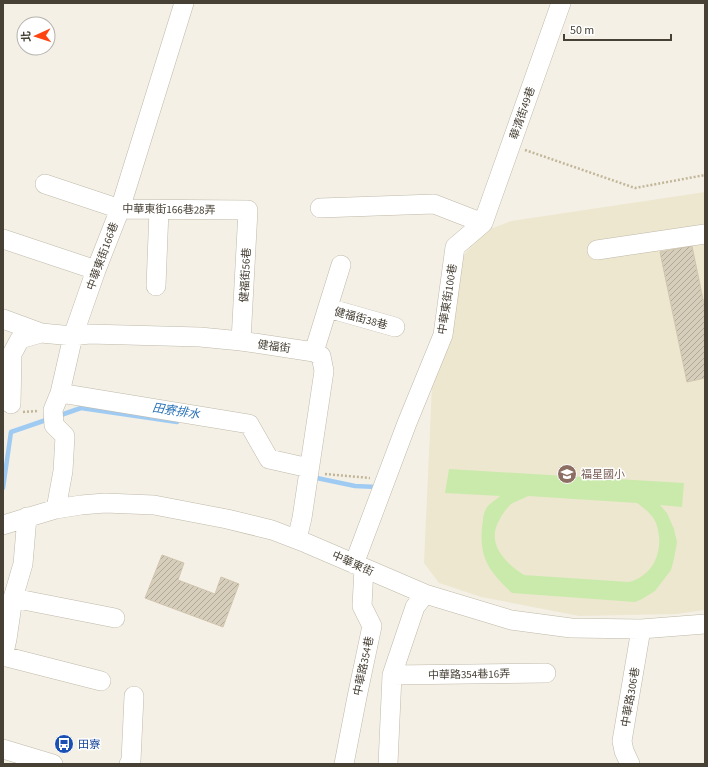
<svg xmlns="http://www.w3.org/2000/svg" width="708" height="767" viewBox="0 0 708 767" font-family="'Source Sans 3','Noto Sans TC',sans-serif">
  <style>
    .education { fill: #ede7cf }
    .green { fill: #caeaac; fill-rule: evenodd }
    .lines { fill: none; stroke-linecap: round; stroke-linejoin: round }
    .stream { stroke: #9fcbf3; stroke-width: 4.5 }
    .building { fill: url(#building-hatch); stroke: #d1c5ad }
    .minor-casing { stroke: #bfb9a8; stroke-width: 20 }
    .path { stroke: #c2b698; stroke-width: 2.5; stroke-dasharray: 2 2; stroke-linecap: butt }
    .minor { stroke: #fff; stroke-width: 19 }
    .labels { text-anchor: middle; stroke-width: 3; stroke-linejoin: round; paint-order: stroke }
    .street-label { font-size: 11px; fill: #474135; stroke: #fff }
    .education-label { font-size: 11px; fill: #785e54; stroke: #fff; text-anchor: start }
    .transit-label { font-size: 11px; fill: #164399; stroke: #fff; text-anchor: start }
    .water-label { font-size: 12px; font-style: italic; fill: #2972b7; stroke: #fff }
  </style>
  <defs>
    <pattern id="building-hatch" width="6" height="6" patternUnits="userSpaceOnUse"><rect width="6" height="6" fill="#d6cdbb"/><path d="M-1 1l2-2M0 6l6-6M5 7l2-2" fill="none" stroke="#afa899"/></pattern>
  </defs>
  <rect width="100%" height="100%" fill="#f4f0e6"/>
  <path class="education" d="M705,192v418l-28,4 -98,2 -98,-19 -42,-14 -15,-20 8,-178 22,-119 31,-35 26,-10z"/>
  <path class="green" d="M449,469l235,14 -2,24 -22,-2 7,8 7,16 3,13 -3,17 -3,11 -16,21 -13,8 -7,3 -123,-9c-22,-21 -33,-34 -30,-66 1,-6 1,-13 4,-18 2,-5 10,-9 14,-13l-55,-3zM528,496l109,7c7,5 16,12 19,20 9,25 -1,52 -27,59l-105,-7c-19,-12 -39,-32 -24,-56 2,-5 7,-11 11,-15 5,-3 12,-5 17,-8z"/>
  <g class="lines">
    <path class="stream" d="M58,416l23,-8 96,14
      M312,477l43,9 22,1
      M3,488l8,-56 38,-13"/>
  </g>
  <path class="building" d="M692,246l13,63v69l-18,4 -27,-130z
    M162,555l22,8 -6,17 37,14 6,-17 18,7 -16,43 -78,-29z"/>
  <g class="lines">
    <defs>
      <path id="minor" d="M45,184l75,25 128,1 -7,131
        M320,208l114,-4 49,19
        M483,223l78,-220
        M3,239l93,31
        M597,250l108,-16
        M156,286l3,-76
        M328,308l67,19
        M3,319l38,14
        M314,352l27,-87
        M60,393l189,31 20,35 40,9
        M11,404l1,-50 8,-15 21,-6 32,3 16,-2 111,3 41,4 73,11 7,4 3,15 -22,147 -5,21
        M56,509l7,-38 2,-35 -11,-11 -1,-15 7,-17 13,-57 23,-66 24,-61 64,-206
        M3,525l53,-16 25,-4 24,-2 49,2 73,14 45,11 34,13 119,51 86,26 60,8 70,1 64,-5
        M354,564l53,-141 36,-88 12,-88 28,-24
        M13,598l102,20
        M3,656l98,25
        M3,657l4,-18 6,-41 10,-34 4,-47
        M392,675l154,-2
        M3,749l50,15
        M129,764l2,-3 3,-65
        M344,764l13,-67 15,-71 -10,-20 2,-38
        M388,764l4,-89 23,-68 10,-13
        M630,764l-6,-13 -2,-10 19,-112"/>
    </defs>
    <use href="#minor" class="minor-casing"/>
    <path class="path" d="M525,150l110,38 70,-13
      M23,412l15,-1
      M325,474l45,4"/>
    <use href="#minor" class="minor"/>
  </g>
  <defs>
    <symbol id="school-disc" viewBox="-11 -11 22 22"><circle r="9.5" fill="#8d6e63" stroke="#fff"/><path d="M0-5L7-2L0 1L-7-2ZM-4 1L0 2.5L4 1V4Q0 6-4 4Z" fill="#fff"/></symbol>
    <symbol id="bus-disc" viewBox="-11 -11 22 22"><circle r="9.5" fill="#1a4fb4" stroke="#fff"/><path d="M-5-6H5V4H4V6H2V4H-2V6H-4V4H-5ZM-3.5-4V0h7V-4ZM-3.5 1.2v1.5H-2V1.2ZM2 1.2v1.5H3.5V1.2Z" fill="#fff"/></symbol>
  </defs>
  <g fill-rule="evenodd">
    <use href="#school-disc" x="556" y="463" width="22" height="22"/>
    <use href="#bus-disc" x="53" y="733" width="22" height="22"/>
  </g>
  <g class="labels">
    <g class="street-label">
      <text transform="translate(522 113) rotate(-71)" y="4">華清街49巷</text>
      <text transform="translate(169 209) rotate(1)" y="4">中華東街166巷28弄</text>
      <text transform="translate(102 256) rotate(-70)" y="4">中華東街166巷</text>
      <text transform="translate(245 275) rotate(-87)" y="4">健福街56巷</text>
      <text transform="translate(447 299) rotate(-81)" y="4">中華東街100巷</text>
      <text transform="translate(361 318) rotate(15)" y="4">健福街38巷</text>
      <text transform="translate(274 346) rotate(8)" y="4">健福街</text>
      <text transform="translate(353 563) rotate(24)" y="4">中華東街</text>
      <text transform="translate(363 666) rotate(-78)" y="4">中華路354巷</text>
      <text transform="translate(469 674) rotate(-1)" y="4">中華路354巷16弄</text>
      <text transform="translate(630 697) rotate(-80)" y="4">中華路306巷</text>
    </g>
    <g class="education-label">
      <text x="581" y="478">福星國小</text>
    </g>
    <g class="transit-label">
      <text x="78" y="748">田寮</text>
    </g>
    <g class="water-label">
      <text transform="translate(176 411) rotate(8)" y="4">田寮排水</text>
    </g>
  </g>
  <rect width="708" height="767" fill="none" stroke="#474135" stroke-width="8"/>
  <g transform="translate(36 36) rotate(267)"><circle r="19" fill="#ffffff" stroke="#b5b3ae"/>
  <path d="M0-3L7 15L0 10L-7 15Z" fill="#ff4411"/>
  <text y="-6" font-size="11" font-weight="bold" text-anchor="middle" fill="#474135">北</text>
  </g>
  <path d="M564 34v6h107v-6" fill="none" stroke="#474135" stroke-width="2"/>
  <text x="570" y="34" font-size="12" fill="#474135" stroke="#ffffff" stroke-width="3" paint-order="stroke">50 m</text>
</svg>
